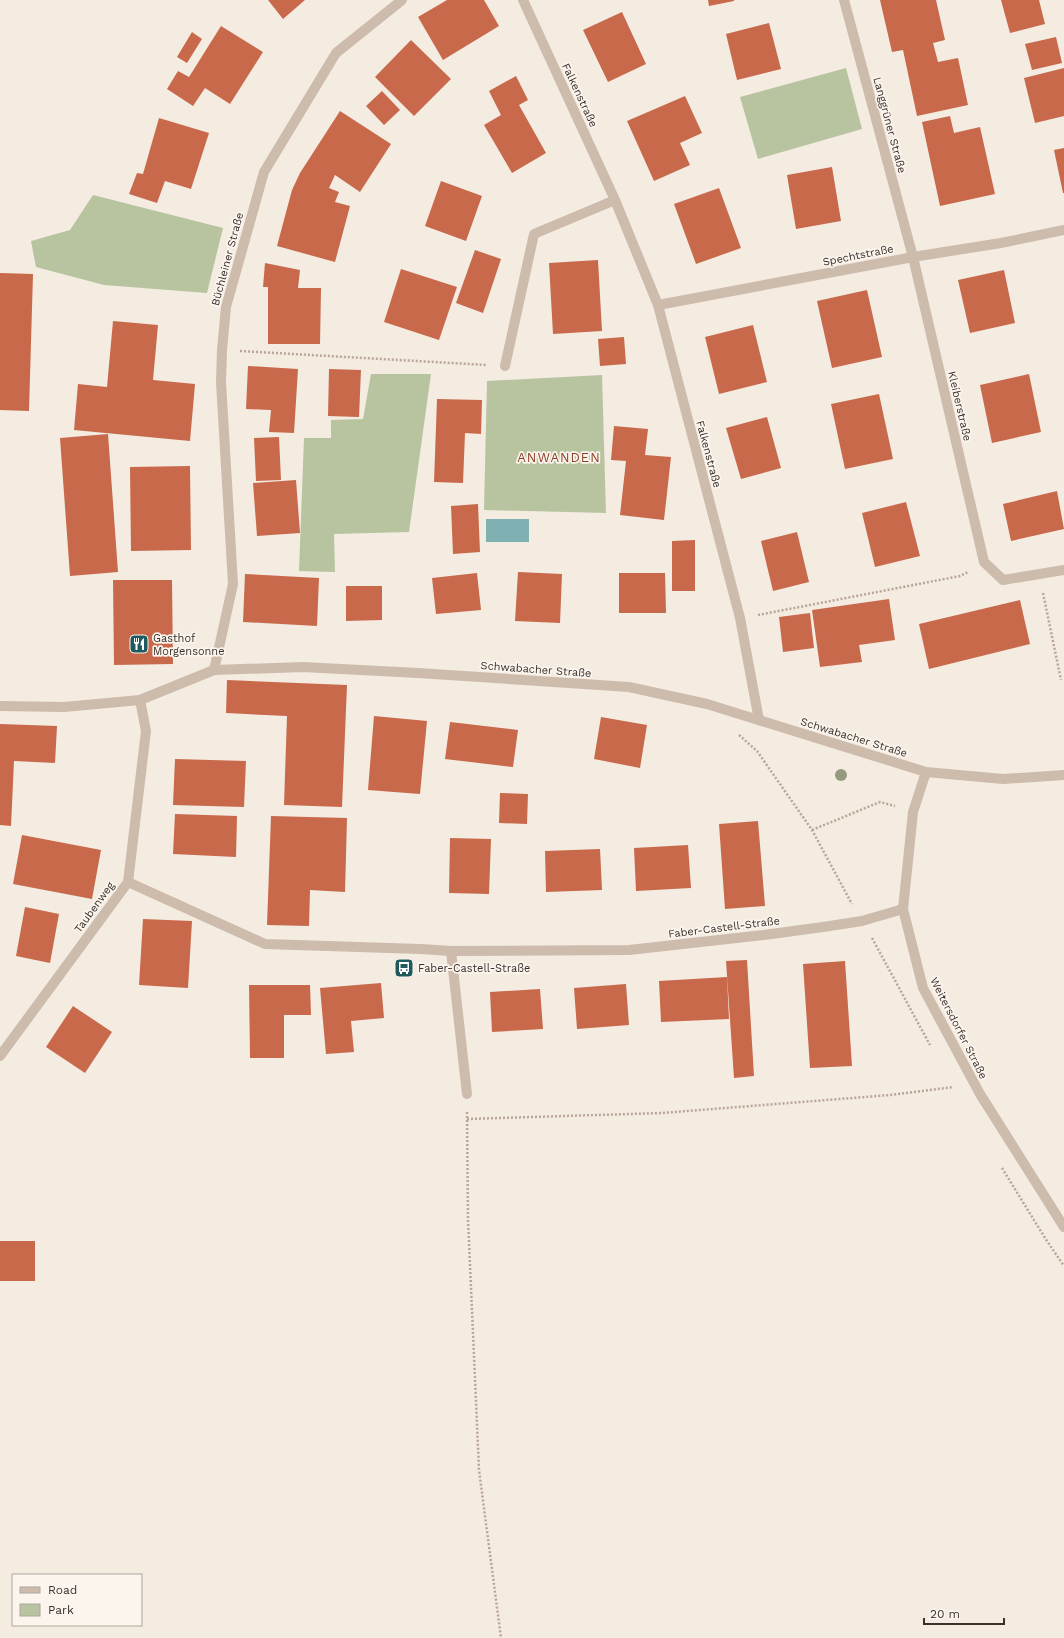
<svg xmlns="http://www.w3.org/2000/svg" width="1064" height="1638" viewBox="0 0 1064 1638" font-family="'Work Sans',sans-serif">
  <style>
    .green { fill: #b8c4a0 }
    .water { fill: #7fb0b2 }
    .building { fill: #c8694b }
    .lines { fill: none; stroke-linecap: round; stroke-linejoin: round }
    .path { stroke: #b9a596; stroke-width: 2.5; stroke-dasharray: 2 2; stroke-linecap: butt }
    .service { stroke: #cdbbac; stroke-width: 10 }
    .minor { stroke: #cdbbac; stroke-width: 10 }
    .tertiary { stroke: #cdbbac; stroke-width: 10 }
    .tree { fill: #969b7f }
    .labels { text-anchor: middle; stroke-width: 3.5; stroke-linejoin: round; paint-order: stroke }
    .street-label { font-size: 11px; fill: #3b302b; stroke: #fbf5ee }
    .poi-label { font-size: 11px; fill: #3b302b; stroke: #fbf5ee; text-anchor: start }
    .quarter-label { font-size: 13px; letter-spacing: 1px; fill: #8c3b22; stroke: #fbf5ee }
  </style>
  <rect width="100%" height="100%" fill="#f4ebe1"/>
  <path class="green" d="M846,68l16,61 -104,30 -18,-62z
    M93,195l130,33 -16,65 -103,-8 -68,-18 -5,-26 39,-11z
    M371,374h60l-22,158 -75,2 1,38 -36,-1 5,-133h27v-18l32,-1z
    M602,375l4,138 -122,-3 3,-129z"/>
  <path class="water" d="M486,519h43v23h-43z"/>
  <path class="building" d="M268,0h37l-22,19z
    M447,0h37l15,26 -56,34 -25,-43z
    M708,0h26v1l-25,5z
    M880,0h56l9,40 -12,3 5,19 20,-4 10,47 -51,11 -14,-66 -11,2z
    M1001,0h38l6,24 -35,9z
    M622,12l24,52 -38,18 -25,-52z
    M769,23l12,46 -44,11 -11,-46z
    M221,26l42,26 -33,52 -25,-16 -12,18 -26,-17 11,-18 11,6z
    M192,32l10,7 -15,24 -10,-6z
    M1056,37l6,26 -30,7 -7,-26z
    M411,40l40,39 -37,37 -39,-39z
    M1064,68v48l-29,7 -11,-45z
    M516,76l12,24 -9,5 27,48 -34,20 -28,-48 17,-10 -12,-24z
    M382,91l18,19 -16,15 -18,-19z
    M685,96l17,37 -22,10 10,22 -36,16 -27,-60z
    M340,111l51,33 -31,48 -25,-17 -6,13 10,4 -4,10 15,4 -15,56 -58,-16 15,-56 8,-17z
    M950,116l4,17 26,-6 15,67 -55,12 -18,-84z
    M159,118l50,15 -18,56 -26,-8 -8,22 -28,-9 8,-21 6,1z
    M1064,148v45h-1l-9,-43z
    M832,167l9,54 -45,8 -9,-54z
    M441,181l41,15 -16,45 -41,-15z
    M719,188l22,60 -45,16 -22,-60z
    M475,250l26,9 -18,54 -27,-10z
    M598,260l4,71 -49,3 -4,-71z
    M265,263l35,7 -2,18h23l-1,56h-52v-57h-5z
    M401,269l56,18 -18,53 -55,-18z
    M1004,270l11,53 -45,10 -12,-53z
    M0,273l33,1 -4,137 -29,-1z
    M867,290l15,67 -50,11 -15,-67z
    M113,321l45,4 -5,55 42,4 -5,57 -116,-11 4,-46 29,3z
    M753,325l14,57 -48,12 -14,-57z
    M624,337l2,27 -26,2 -2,-27z
    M248,366l50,3 -4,64 -25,-1 2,-22 -25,-1z
    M329,369l32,1 -2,47 -31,-1z
    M1029,374l12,58 -49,11 -12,-58z
    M879,394l14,65 -48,10 -14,-65z
    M437,399l45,1 -1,34 -16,-1 -2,50 -29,-1z
    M767,417l14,51 -40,11 -15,-51z
    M614,426l34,3 -3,26 26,2 -7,63 -44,-5 6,-54 -15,-1z
    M108,434l10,138 -48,4 -10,-138z
    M279,437l2,43 -25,1 -2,-43z
    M190,466l1,84 -60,1 -1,-84z
    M296,480l4,53 -43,3 -4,-53z
    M1057,491l7,38 -53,12 -8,-37z
    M906,502l14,54 -45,11 -13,-54z
    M478,504l2,48 -27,2 -2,-48z
    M797,532l12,50 -36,9 -12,-50z
    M695,540v51h-23v-50z
    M518,572l44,2 -2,49 -45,-2z
    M477,573l4,37 -45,4 -4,-36z
    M619,573h46l1,40h-47z
    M245,574l74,4 -2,48 -74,-4z
    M113,580h59l1,84 -59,1z
    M346,586h36v34l-36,1z
    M889,599l6,41 -36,5 3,17 -42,5 -8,-57z
    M1020,600l10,44 -101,25 -10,-45z
    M810,613l4,35 -31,4 -4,-35z
    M227,680l120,5 -5,122 -58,-2 3,-89 -61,-3z
    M374,716l53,5 -7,73 -52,-4z
    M601,717l46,8 -7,43 -46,-9z
    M450,722l68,8 -5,37 -68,-8z
    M0,724l57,2 -2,37 -41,-2 -3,65 -11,-1z
    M175,759l71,2 -2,46 -71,-2z
    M500,793l28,1 -1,30 -28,-1z
    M175,814l62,2 -1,41 -63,-3z
    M271,816l76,2 -2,74 -35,-2 -1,36 -42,-1z
    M758,821l7,85 -40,3 -6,-85z
    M22,835l79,15 -9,49 -79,-15z
    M450,838l41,1 -2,55 -40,-1z
    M688,845l3,43 -55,3 -2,-43z
    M600,849l2,41 -56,2 -1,-41z
    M25,907l34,7 -9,49 -34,-7z
    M143,919l49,2 -4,67 -49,-3z
    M747,960l7,116 -20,2 -8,-117z
    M845,961l7,105 -42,2 -7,-104z
    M727,977l2,42 -68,3 -2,-41z
    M381,983l3,35 -33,3 3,31 -28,2 -6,-66z
    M626,984l3,41 -52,4 -3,-41z
    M249,985h61l1,30h-27v43h-34z
    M540,989l3,40 -51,3 -2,-40z
    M73,1006l39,26 -27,41 -39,-26z
    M0,1241h35v40h-35z"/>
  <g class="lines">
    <path class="path" d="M240,351l247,14
      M1043,593l18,87
      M758,615l202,-39 8,-4
      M739,735l18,16 55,79 40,74
      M812,830l68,-28 15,4
      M872,938l58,107
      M467,1112l1,107 11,251 22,168
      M467,1119l195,-6 228,-18 63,-8
      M1002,1168l43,70 19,28"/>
    <path class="service" d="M451,951l16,143"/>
    <path class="minor" d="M523,0l92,200 43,105 82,313 19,102
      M844,0l69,257 71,305 19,18 61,-10
      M658,305l255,-48 88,-14 63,-13
      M505,366l29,-132 81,-34
      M214,670l19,-86 -12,-202 1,-32 4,-43 38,-135 72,-119 66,-53
      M128,882l137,62 156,5 30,2 178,-1 135,-15 59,-8 39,-6 41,-12
      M0,1056l128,-174 18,-151 -6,-31"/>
    <path class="tertiary" d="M0,706l64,1 76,-7 74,-30 89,-3 115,6 211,14 78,17 219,68 77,7 61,-4
      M926,772l-13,40 -10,97 20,79 57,106 84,133"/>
  </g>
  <circle class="tree" cx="841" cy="775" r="6"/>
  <defs>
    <symbol id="restaurant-square" viewBox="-11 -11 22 22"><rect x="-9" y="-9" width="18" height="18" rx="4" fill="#1f5a5e" stroke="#fbf5ee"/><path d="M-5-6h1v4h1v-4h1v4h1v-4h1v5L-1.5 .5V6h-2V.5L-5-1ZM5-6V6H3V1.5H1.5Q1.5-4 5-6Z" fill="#fff"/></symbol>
    <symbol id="bus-square" viewBox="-11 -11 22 22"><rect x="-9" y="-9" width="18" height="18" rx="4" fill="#1f5a5e" stroke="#fbf5ee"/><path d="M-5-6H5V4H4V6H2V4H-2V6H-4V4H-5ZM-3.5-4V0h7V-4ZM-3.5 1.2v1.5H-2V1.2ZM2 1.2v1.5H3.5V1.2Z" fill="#fff"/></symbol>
  </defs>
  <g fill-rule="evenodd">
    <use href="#restaurant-square" x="128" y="633" width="22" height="22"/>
    <use href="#bus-square" x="393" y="957" width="22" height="22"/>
  </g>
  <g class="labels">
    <g class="street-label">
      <text transform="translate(580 95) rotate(65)" y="4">Falkenstraße</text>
      <text transform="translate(890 125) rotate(75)" y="4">Langgrüner Straße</text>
      <text transform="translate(858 255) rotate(-11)" y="4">Spechtstraße</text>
      <text transform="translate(227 259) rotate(-75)" y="4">Büchleiner Straße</text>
      <text transform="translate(960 406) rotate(77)" y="4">Kleiberstraße</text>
      <text transform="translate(709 454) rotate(75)" y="4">Falkenstraße</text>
      <text transform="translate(536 669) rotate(4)" y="4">Schwabacher Straße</text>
      <text transform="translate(854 737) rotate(17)" y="4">Schwabacher Straße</text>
      <text transform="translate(94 907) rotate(-54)" y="4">Taubenweg</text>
      <text transform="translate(724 927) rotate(-7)" y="4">Faber-Castell-Straße</text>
      <text transform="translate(959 1028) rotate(63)" y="4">Weitersdorfer Straße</text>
    </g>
    <g class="poi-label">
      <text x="153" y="642">Gasthof<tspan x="153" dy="13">Morgensonne</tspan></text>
      <text x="418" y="972">Faber-Castell-Straße</text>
    </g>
    <g class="quarter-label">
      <text x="559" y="462">ANWANDEN</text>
    </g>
  </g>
  <rect x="12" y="1574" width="130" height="52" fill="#fbf5ee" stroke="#aea6a0"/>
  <rect x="20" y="1587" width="20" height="6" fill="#cdbbac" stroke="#aea6a0"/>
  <text x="48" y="1594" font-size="12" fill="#3b302b">Road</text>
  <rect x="20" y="1604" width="20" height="12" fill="#b8c4a0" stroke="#aea6a0"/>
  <text x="48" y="1614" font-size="12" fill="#3b302b">Park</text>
  <path d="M924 1618v6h80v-6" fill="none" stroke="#3b302b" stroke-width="2"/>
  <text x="930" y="1618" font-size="12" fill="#3b302b" stroke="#fbf5ee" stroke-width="3" paint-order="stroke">20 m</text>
</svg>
